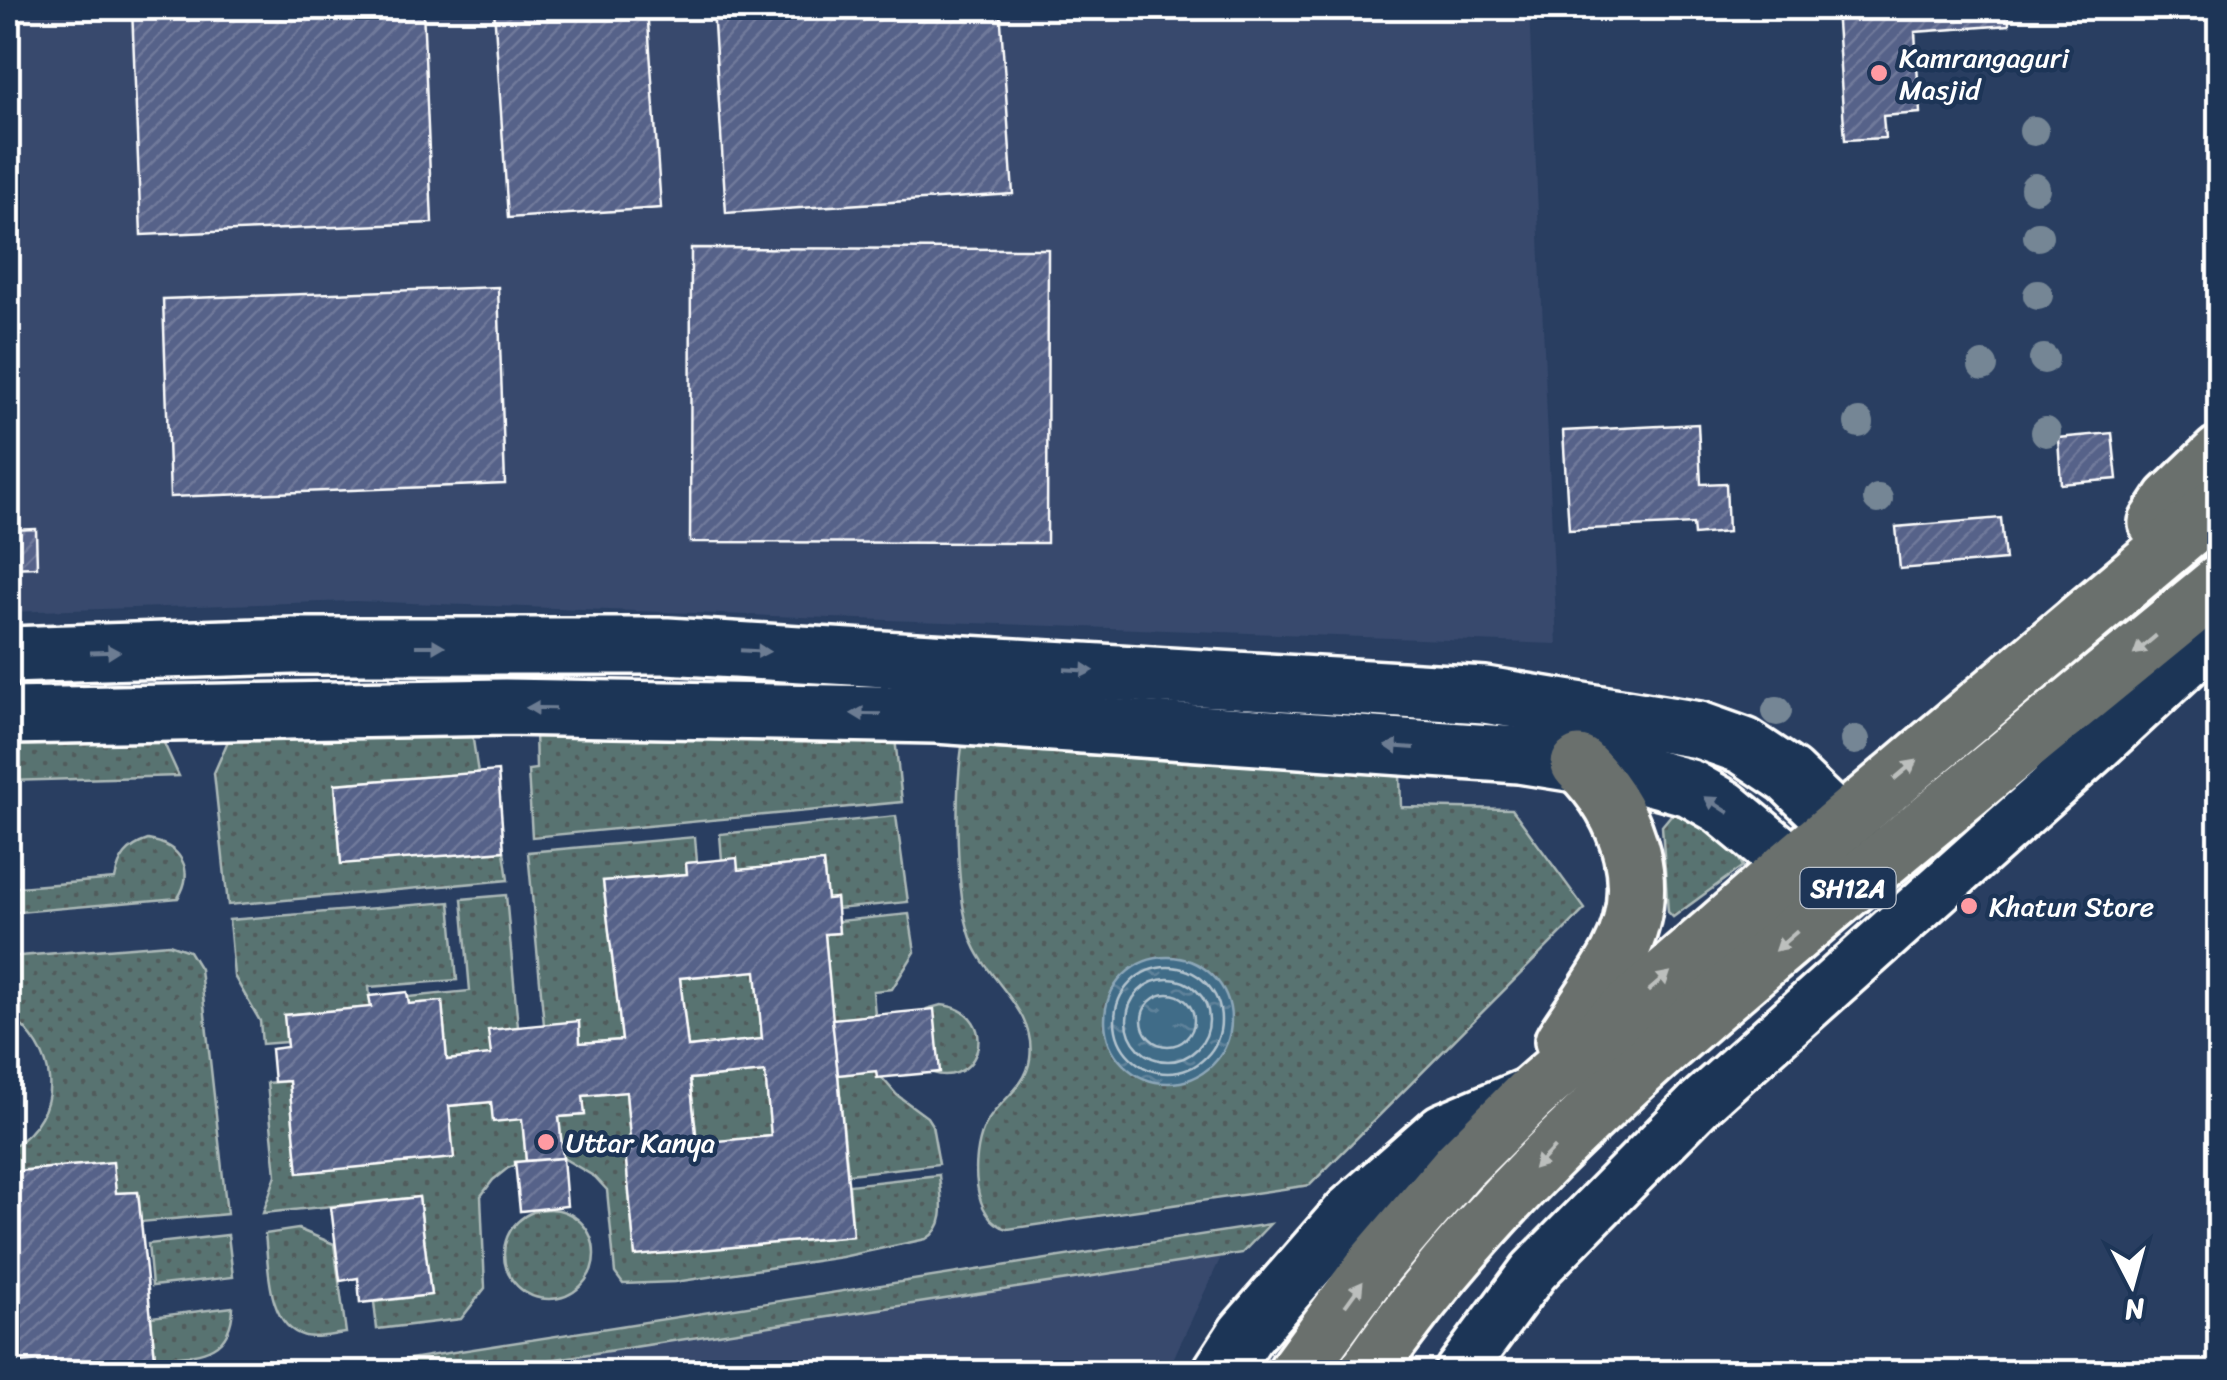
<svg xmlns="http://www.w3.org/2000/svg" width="2227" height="1380" font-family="Sriracha,sans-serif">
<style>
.built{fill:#37496d}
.grass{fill:url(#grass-dots);stroke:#acb9b8;stroke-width:2.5}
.water{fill:url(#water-ripples);stroke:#8da7b8;stroke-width:2.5}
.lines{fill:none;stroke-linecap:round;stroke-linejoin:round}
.shore{stroke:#b3c4cf;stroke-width:2.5}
.building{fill:url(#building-hatch);stroke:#fff;stroke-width:2.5;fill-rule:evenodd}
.minor-casing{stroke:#fff;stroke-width:55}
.tertiary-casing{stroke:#fff;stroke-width:62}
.primary-casing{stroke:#fff;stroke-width:62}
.minor{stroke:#1d3557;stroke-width:48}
.tertiary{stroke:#1d3557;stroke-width:55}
.primary{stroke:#6a706d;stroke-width:55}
.tree{fill:#758695}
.oneway{fill:#bcbfbd}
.oneway2{fill:#6c7c92}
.poi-dot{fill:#ff9aa2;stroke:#1d3557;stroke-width:4}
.labels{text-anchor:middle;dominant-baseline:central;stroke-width:9;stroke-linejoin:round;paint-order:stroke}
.shield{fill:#1d3557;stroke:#bbc2cd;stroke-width:2.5}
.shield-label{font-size:25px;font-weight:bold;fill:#fff}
.poi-label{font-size:28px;fill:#fff;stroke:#1d3557;text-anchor:start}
</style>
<defs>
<pattern id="grass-dots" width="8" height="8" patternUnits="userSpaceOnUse" patternTransform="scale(2.5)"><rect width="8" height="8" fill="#587371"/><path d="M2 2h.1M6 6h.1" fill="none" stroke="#515c5b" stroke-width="1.8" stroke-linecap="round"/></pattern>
<pattern id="water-ripples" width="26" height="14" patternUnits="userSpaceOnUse" patternTransform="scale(2.5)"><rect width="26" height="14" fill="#416c88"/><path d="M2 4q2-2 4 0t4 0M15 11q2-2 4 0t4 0" fill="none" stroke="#5e829a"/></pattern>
<pattern id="building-hatch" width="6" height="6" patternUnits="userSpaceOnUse" patternTransform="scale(2.5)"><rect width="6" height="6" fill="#576289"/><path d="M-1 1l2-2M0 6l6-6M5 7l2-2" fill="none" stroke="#707a9b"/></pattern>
</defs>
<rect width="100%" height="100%" fill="#293e61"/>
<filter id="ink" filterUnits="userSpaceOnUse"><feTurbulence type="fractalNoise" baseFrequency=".01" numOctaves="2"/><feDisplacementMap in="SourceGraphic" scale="20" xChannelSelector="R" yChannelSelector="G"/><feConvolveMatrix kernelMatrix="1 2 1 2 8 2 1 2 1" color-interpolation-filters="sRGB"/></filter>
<g filter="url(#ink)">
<g class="built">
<polygon points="8,8 1529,8 1557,644 355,601 8,612"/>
<polygon points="1222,1255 1167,1372 472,1372"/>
</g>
<g class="grass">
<polygon points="535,730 895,738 902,802 532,837 528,770 536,769"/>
<polygon points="472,733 478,773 335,784 341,863 504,851 508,880 228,905 214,773 228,741"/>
<polygon points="163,741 179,776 8,781 8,746"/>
<path d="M 962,747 L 1400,775 L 1401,807 L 1512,809 L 1585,909 L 1310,1185 L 1008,1229 C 971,1219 971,1158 984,1128 C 995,1102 1026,1090 1030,1059 C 1037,1009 986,981 971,938 C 955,894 955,794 962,747 Z"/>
<polygon points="1678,813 1727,839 1743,866 1673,917 1668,912 1662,826 1671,815"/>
<polygon points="896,816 908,902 837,909 836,898 827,899 823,862 738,870 722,860 720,834"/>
<polygon points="695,837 697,862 686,863 687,874 603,881 622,1040 580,1043 578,1022 544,1025 528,852"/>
<path d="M 148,840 C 180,845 196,869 178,898 L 8,913 L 8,888 L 115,879 C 119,858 127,847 148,840 Z"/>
<polygon points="506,895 518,1027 491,1055 447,1060 442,1001 409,1004 408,997 470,991 462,899"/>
<polygon points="450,902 457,980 369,987 371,1007 285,1015 286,1042 262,1044 260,1021 234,976 229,920"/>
<polygon points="909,914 915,952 892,989 873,991 875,1015 832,1019 825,934 839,933 838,921"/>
<path d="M 169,944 L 189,951 L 200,969 L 227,1214 L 141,1222 L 138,1192 L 116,1193 L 112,1162 L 14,1171 L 11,1148 C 67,1111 58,1051 8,1014 L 8,957 Z"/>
<polygon points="756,971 762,1039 688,1047 680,978"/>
<path d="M 941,1005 C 1006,1011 978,1102 920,1067 L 916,1017 L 927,1009 Z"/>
<polygon points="876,1071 897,1095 927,1117 932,1125 939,1164 848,1174 838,1075"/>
<polygon points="765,1072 771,1136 697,1143 690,1079"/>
<polygon points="289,1081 298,1173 453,1158 449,1106 491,1102 522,1119 526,1161 508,1168 493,1180 481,1196 485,1288 461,1319 377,1329 374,1302 431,1295 419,1197 263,1213 276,1175 267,1083"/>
<path d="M 626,1092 L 631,1150 L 625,1151 L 635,1256 L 853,1236 L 849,1185 L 939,1175 C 941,1198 949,1226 926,1239 L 842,1257 L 675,1282 L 623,1284 L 615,1273 L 607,1190 L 595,1177 L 563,1158 L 559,1117 L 584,1115 L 583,1096 Z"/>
<circle cx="549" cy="1254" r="45"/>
<polygon points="1270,1224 1242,1253 472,1372 327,1372"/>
<path d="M 298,1229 L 334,1244 L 346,1333 C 334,1334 317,1339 305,1336 C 266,1326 269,1265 265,1234 Z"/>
<polygon points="228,1235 233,1277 152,1286 148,1244"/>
<path d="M 233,1307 C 231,1358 194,1354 155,1358 L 151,1317 Z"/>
</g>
<circle class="water" cx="1168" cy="1020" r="63"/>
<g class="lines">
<g class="shore">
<circle cx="1168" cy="1020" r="53"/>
<circle cx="1168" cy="1020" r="41"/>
<circle cx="1168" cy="1020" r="26"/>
</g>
</g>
<g class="building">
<polygon points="132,8 423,8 432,223 141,235"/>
<polygon points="494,8 647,8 661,208 508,218"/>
<polygon points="713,8 1000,8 1013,194 726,213"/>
<polygon points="1836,8 2008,8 2009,25 1915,32 1920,113 1883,116 1885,138 1845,140"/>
<polygon points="691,248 1048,249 1047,543 690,542"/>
<polygon points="498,287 505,484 170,497 163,299"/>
<polygon points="1698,424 1701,484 1726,483 1728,532 1694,535 1693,524 1569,530 1563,431"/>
<polygon points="2112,433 2117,479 2061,484 2058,438"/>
<polygon points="2001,518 2005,560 1900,569 1896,527"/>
<polygon points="36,529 37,567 8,568 8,530"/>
<polygon points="498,771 504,851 341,864 335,784"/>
<path d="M 737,858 L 738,870 L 823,862 L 827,899 L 836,898 L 839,933 L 825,934 L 853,1236 L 635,1256 L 625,1150 L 631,1150 L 626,1092 L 583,1096 L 585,1115 L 559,1117 L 563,1158 L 526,1161 L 522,1119 L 493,1122 L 491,1102 L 449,1106 L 454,1158 L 298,1173 L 289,1081 L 274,1082 L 271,1049 L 287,1047 L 284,1015 L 371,1007 L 369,996 L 407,992 L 409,1004 L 442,1001 L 447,1060 L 491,1055 L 488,1030 L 579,1021 L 580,1043 L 622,1040 L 603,881 L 687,874 L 686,863 ZM 756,971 L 762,1039 L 688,1047 L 680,978 ZM 765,1072 L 771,1136 L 697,1143 L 690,1079 Z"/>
<polygon points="934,1009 940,1072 877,1078 876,1071 838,1075 832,1019"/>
<polygon points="563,1158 567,1206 520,1211 515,1162"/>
<polygon points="113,1162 116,1193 138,1192 155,1358 56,1368 55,1360 8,1364 8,1172"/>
<polygon points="419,1197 431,1295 360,1303 358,1278 340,1281 331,1207"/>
</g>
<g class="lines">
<g class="minor-casing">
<polyline id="minor" points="1459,1372 1534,1271 1700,1103 2097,747 2220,633"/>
</g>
<g class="tertiary-casing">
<g id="tertiary">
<polyline points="8,655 293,646 667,646 1485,695 1699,730 1744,746 1789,776 1840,825 1872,862"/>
<polyline points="8,716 505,707 936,715 1519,755 1639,774 1690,788 1723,807 1793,865 1823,900"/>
<polyline points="1221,1372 1245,1335 1351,1213 1444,1131 1530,1095"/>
</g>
</g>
<g class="primary-casing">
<g id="primary">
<polyline points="2157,523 2172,500 2220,454"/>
<path d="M 1563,1041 C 1581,1013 1602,985 1618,956 C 1654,888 1631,815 1579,764"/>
<polyline points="1296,1372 1376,1263 1458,1167 1530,1095 1793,865 2220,503"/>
<path d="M 1367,1372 C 1473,1216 1610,1092 1753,970 C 1906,838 2064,712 2220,583"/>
</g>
</g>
<use href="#minor" class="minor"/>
<use href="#tertiary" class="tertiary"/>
<use href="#primary" class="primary"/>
</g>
<g class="tree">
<circle cx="2034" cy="131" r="15"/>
<circle cx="2035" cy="188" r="15"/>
<circle cx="2038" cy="236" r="15"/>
<circle cx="2038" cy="295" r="15"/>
<circle cx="2044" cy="359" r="15"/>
<circle cx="1983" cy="366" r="15"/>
<circle cx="1859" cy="423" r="15"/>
<circle cx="2046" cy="432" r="15"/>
<circle cx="1878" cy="499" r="15"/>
<circle cx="1777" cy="711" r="15"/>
<circle cx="1855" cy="740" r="15"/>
</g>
<defs><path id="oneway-solid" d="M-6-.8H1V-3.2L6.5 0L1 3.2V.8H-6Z" transform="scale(2.5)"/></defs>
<g class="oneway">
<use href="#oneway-solid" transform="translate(2145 645) rotate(140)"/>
<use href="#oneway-solid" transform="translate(1905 770) rotate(-40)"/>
<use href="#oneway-solid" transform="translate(1786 941) rotate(139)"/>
<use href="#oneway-solid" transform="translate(1659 982) rotate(-41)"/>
<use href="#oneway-solid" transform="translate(1544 1158) rotate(134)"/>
<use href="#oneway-solid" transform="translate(1354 1294) rotate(-54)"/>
</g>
<g class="oneway2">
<use href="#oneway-solid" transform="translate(430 646)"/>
<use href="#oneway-solid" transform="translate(755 651) rotate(3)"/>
<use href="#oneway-solid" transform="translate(105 652) rotate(-2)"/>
<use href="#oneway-solid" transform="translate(1079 670) rotate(3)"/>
<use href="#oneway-solid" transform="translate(541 708) rotate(-179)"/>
<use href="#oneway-solid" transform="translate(866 714) rotate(-179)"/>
<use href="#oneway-solid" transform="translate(1400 747) rotate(-176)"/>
<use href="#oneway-solid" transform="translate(1717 805) rotate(-147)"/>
</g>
</g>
<g class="poi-dot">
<circle cx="1879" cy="73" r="10"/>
<circle cx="1969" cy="906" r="10"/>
<circle cx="546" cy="1142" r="10"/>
</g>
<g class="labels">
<rect class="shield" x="1800.5" y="868" width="95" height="40" rx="8"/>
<g class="shield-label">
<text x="1848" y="888">SH12A</text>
</g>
<g class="poi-label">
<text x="1899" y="57">Kamrangaguri<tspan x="1899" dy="32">Masjid</tspan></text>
<text x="1989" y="906">Khatun Store</text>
<text x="566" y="1142">Uttar Kanya</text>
</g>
</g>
<rect width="2227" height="1380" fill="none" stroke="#1d3557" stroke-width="40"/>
<rect x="20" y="20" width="2187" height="1340" fill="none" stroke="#fff" stroke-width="4" filter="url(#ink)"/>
<g transform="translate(2132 1285) rotate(174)" stroke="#1d3557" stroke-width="8" paint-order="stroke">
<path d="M0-8L18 38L0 25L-18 38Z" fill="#ffffff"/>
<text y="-15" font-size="28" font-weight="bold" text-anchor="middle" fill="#ffffff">N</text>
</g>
</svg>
